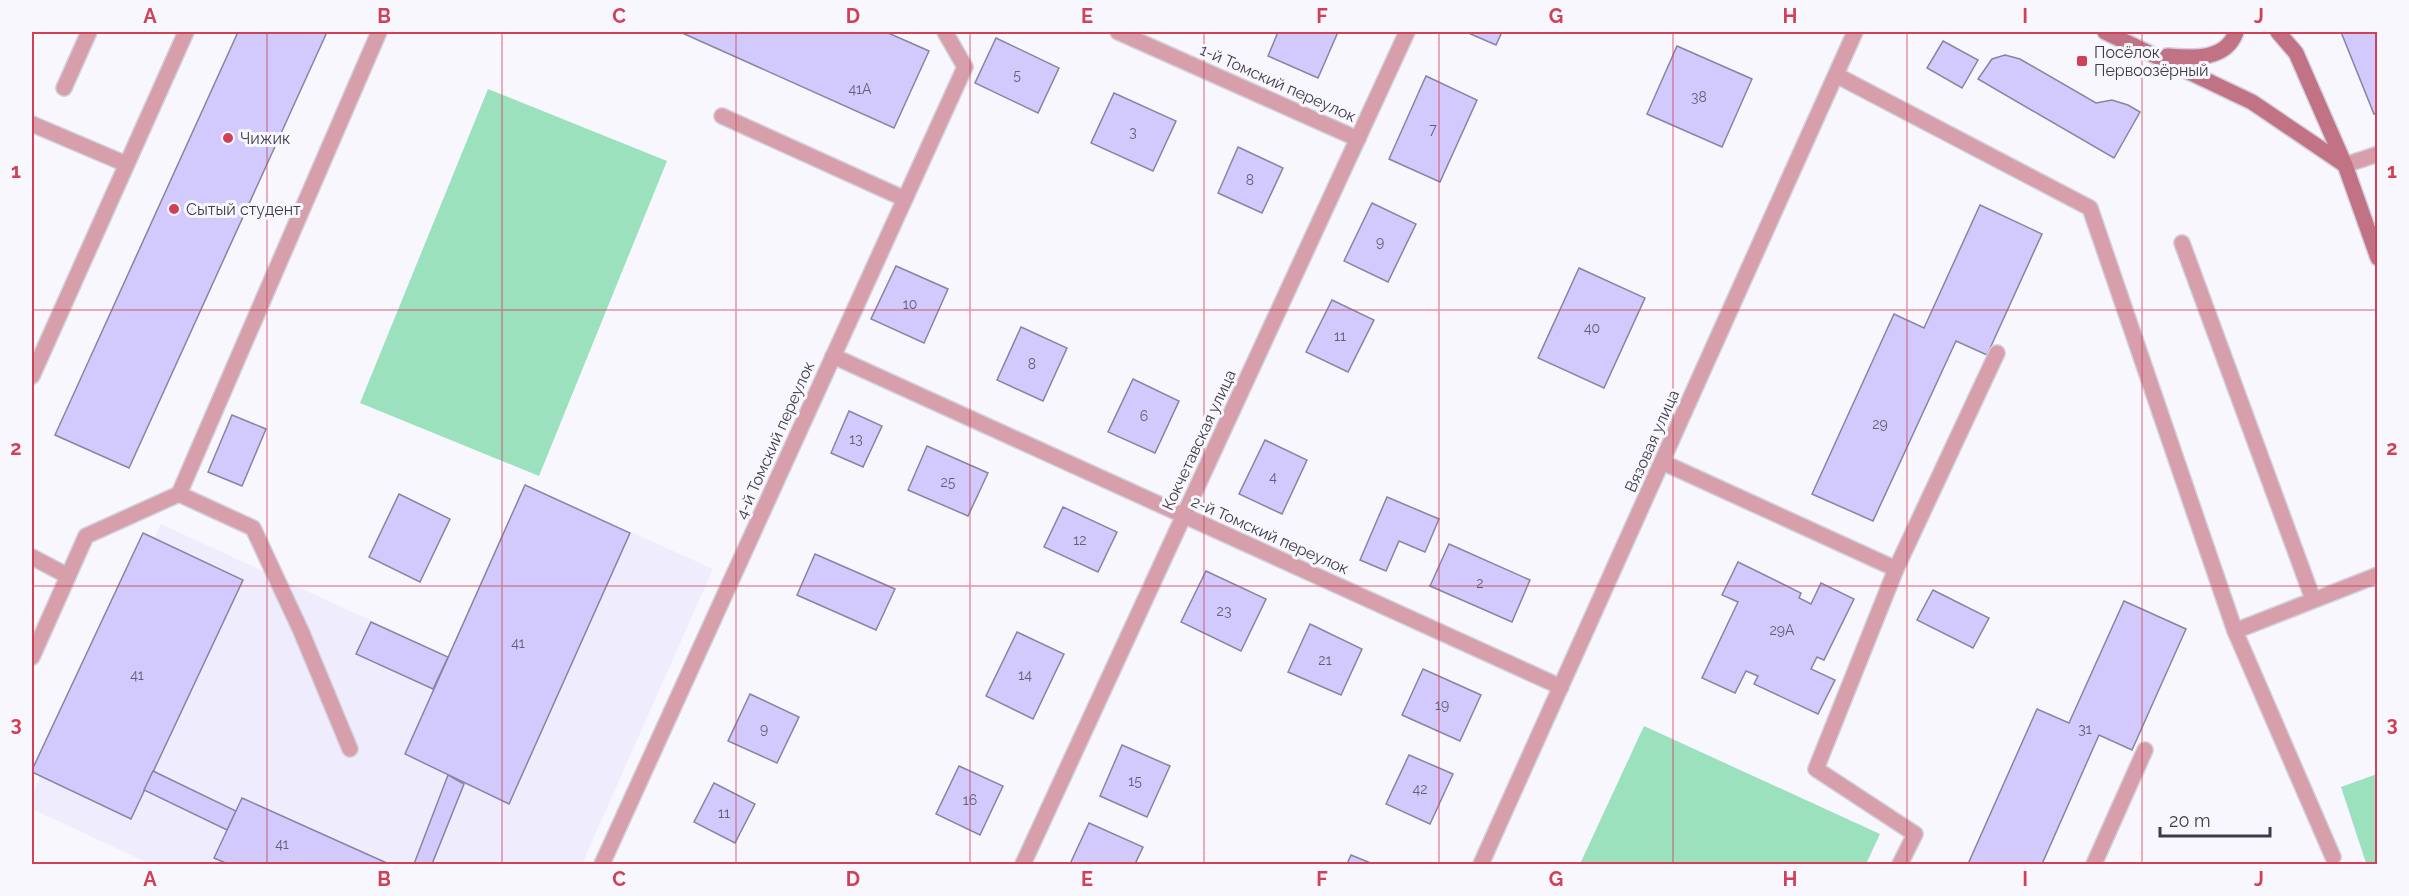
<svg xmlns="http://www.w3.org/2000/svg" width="2409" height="896" font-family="Raleway,sans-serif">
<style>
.built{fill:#efedfd}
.green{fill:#9be1bd}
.building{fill:#d2cafd;stroke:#8884a2;stroke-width:1.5}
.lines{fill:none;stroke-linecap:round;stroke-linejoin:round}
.lane-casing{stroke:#d3d1da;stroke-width:18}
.street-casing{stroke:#d3d1da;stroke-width:18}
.secondary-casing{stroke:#d3d1da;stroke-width:18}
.lane{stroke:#d69fab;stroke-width:15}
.street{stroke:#d69fab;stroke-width:15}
.secondary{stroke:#c17385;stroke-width:15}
.grid{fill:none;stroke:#d04057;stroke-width:1.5;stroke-opacity:0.55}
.poi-dot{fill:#d04057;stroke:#f8f7fe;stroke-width:2}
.labels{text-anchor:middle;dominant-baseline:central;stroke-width:6;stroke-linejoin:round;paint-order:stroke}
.number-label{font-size:14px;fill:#625f75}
.poi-label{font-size:16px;fill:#3d3b48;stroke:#f8f7fe;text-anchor:start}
.street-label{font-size:16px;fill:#3d3b48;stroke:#f8f7fe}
.neatline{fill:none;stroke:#d04057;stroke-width:2}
.grid-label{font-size:20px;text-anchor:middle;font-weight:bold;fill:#d04057}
</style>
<rect width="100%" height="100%" fill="#f8f7fe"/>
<polygon class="built" points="525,484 713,569 582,864 150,864 32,809 32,795 161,524 450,657"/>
<g class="green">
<polygon points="488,89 667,161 539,476 360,403"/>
<polygon points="1644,726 1880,834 1866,864 1580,864"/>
<polygon points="2377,774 2377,864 2366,863 2341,787"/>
</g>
<g class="building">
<polygon points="238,32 327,32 129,468 55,435"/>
<polygon points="680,32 886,32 929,51 894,128"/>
<polygon points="1278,32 1338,32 1318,78 1268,56"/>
<polygon points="1466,32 1502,32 1496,45"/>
<polygon points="2341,32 2378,32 2378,113 2374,114"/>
<polygon points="996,38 1059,68 1038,113 975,83"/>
<polygon points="1943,41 1978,60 1962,88 1927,68"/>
<polygon points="1677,46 1752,79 1722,147 1647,114"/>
<polygon points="2005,55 2020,59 2096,103 2112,100 2128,105 2140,112 2114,158 1978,79 1992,59"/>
<polygon points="1426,76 1477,100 1440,182 1389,159"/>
<polygon points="1114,93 1176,121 1153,171 1091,143"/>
<polygon points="1238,147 1283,168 1262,213 1218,193"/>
<polygon points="1372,203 1416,224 1388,282 1344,261"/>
<polygon points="1980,205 2042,234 1987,355 1956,341 1873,521 1812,494 1894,314 1924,328"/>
<polygon points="896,266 948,289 924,343 871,319"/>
<polygon points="1579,268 1645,298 1604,388 1538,358"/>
<polygon points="1332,300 1374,320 1348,372 1306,352"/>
<polygon points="1021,327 1067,348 1043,401 997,380"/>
<polygon points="1133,379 1179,401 1155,453 1108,432"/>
<polygon points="849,411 882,426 863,467 831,453"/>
<polygon points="232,415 266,429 242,486 208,472"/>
<polygon points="1265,440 1307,460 1282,514 1239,494"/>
<polygon points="927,446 988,473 968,516 908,490"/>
<polygon points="525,485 630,533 509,804 405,754"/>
<polygon points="399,494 450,519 420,582 369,557"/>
<polygon points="1387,497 1439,519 1425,552 1399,541 1386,571 1360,560"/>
<polygon points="1063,507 1117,532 1098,572 1044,547"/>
<polygon points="143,533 243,580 131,819 32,772 32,770"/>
<polygon points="1449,544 1530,580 1512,622 1430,586"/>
<polygon points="815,554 895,589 876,630 797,595"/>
<polygon points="1738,562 1801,593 1799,598 1811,604 1821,583 1854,599 1824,660 1817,657 1811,669 1835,680 1818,714 1754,684 1758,676 1746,671 1735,693 1702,678 1738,602 1722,595"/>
<polygon points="1206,571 1266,599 1241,651 1181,622"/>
<polygon points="1933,590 1989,618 1973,648 1917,620"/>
<polygon points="2124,601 2186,629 2132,750 2099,735 2042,864 1968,864 2037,709 2069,723"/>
<polygon points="371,622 448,657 433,689 356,654"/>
<polygon points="1310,624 1362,649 1341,695 1288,672"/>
<polygon points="1017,632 1064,654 1033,719 986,696"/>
<polygon points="1423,669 1481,695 1460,741 1402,715"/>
<polygon points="750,694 799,717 777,763 728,741"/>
<polygon points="1122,745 1170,766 1147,817 1100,796"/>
<polygon points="1409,755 1453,774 1430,824 1386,804"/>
<polygon points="959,766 1003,786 980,835 936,814"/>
<polygon points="153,771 236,811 227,830 144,790"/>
<polygon points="448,775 464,784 432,864 414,864"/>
<polygon points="714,783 755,804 735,843 694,822"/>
<polygon points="242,798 389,864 228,864 214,858"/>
<polygon points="1089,823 1143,847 1135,864 1070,864"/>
<polygon points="1351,855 1373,864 1347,864"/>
</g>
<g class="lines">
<g class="lane-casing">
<g id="lane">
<polyline points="1836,75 2090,208 2235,631 2333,857"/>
<polyline points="64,88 89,32"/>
<polyline points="722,116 905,199"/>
<polyline points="32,124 126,164"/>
<polyline points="2182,243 2313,599"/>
<polyline points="32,376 186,32"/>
<polyline points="1662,462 1896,569 1997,353"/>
<polyline points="32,557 68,576"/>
<polyline points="1896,569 1816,769 1915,834 1900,864"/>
<polyline points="2235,631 2378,575"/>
<polyline points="32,657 86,536 179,494"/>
<polyline points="350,749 301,631 253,528 179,494 379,32"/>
<polyline points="2094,864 2145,750"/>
</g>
</g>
<g class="street-casing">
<g id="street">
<polyline points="1118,32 1358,139"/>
<polyline points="2345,165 2378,154"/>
<polyline points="833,356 1561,687"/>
<polyline points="602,864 965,67 945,32"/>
<polyline points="1023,864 1407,32"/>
<polyline points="1481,864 1855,32"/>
</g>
</g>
<g class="secondary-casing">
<g id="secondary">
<polyline points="2105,32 2252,102 2345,165"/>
<polyline points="2278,32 2296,53 2345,165 2378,258"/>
<path d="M 2167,56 C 2192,58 2226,61 2236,32"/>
</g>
</g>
<use href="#lane" class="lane"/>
<use href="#street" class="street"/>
<use href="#secondary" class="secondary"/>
</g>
<path class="grid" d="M 267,32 L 267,864M 502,32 L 502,864M 736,32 L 736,864M 970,32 L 970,864M 1204,32 L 1204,864M 1439,32 L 1439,864M 1673,32 L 1673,864M 1907,32 L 1907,864M 2142,32 L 2142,864M 32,310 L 2378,310M 32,586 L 2378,586"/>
<g class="poi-dot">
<rect x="2076" y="55" width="12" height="12" rx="3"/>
<circle cx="228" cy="138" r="6"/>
<circle cx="174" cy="209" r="6"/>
</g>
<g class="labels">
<g class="number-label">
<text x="1017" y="75">5</text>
<text x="860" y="89">41А</text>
<text x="1699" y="97">38</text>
<text x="1433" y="129">7</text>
<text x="1133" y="132">3</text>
<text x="1250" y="180">8</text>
<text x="1380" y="242">9</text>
<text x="910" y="304">10</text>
<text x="1592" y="328">40</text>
<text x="1340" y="336">11</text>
<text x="1032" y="364">8</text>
<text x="1144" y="416">6</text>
<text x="1880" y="424">29</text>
<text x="856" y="439">13</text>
<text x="1273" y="477">4</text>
<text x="948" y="482">25</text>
<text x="1080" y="540">12</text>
<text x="1480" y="583">2</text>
<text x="1224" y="611">23</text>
<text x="1782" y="630">29А</text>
<text x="518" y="643">41</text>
<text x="1325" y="660">21</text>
<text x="137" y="675">41</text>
<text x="1025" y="675">14</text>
<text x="1442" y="705">19</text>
<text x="764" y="729">9</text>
<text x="2085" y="729">31</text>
<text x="1135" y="781">15</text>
<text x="1420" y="789">42</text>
<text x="970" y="800">16</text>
<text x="724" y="813">11</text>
<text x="282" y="844">41</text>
</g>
<g class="poi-label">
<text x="2094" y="52">Посёлок<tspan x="2094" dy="18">Первоозёрный</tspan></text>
<text x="240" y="138">Чижик</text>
<text x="186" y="209">Сытый студент</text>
</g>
<g class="street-label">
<text transform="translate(1278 83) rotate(24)">1-й Томский переулок</text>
<text transform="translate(775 440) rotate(-66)">4-й Томский переулок</text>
<text transform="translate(1199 440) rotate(-65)">Кокчетавская улица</text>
<text transform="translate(1652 441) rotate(-66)">Вязовая улица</text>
<text transform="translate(1270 535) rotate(24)">2-й Томский переулок</text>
</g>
</g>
<rect width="2409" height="896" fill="none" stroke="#f8f7fe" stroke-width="66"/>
<path d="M2160 827v9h110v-9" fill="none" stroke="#3d3b48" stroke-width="3"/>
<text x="2169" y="827" font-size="18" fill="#3d3b48" stroke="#f8f7fe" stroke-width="4.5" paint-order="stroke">20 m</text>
<rect x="33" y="33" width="2343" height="830" class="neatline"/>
<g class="grid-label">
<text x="150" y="23">A</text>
<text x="384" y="23">B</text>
<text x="619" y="23">C</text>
<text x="853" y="23">D</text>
<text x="1087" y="23">E</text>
<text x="1322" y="23">F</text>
<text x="1556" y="23">G</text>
<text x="1790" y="23">H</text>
<text x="2025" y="23">I</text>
<text x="2259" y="23">J</text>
<text x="16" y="178">1</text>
<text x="2392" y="178">1</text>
<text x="16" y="455">2</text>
<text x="2392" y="455">2</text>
<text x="16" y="731">3</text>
<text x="2392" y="731">3</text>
<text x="150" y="886">A</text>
<text x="384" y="886">B</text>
<text x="619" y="886">C</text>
<text x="853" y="886">D</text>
<text x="1087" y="886">E</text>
<text x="1322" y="886">F</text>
<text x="1556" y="886">G</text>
<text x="1790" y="886">H</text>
<text x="2025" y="886">I</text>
<text x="2259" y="886">J</text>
</g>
</svg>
